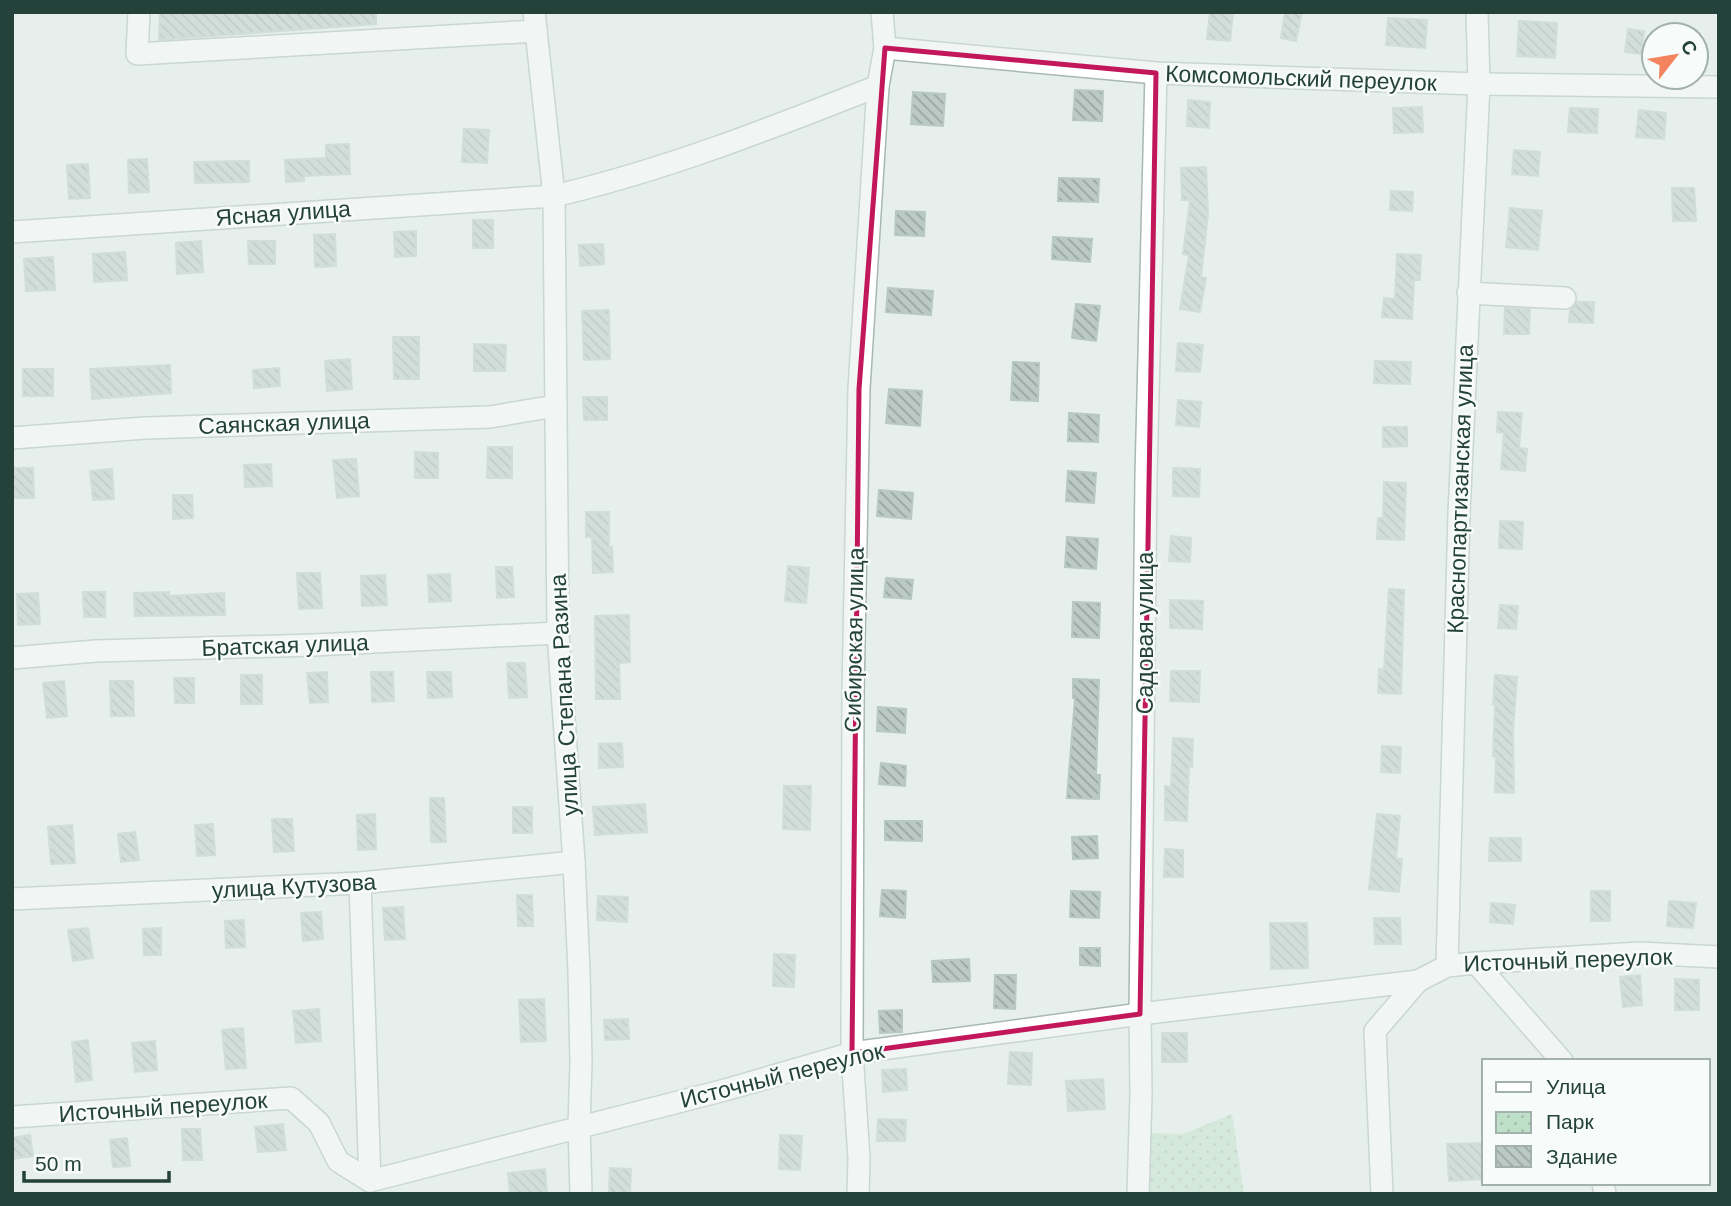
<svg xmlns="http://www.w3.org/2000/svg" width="1731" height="1206" font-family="Helvetica,sans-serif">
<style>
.park{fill:url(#park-dots)}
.building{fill:url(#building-back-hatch);stroke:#b8c9c2;stroke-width:2}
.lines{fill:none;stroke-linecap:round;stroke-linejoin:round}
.minor-casing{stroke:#a8b8b2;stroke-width:24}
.minor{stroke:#fff;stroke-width:21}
.marked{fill:none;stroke:#c2185b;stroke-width:5;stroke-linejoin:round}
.labels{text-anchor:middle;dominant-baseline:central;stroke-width:5;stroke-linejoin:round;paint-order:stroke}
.street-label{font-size:23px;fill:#24423a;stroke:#f7fbf9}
</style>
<defs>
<pattern id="park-dots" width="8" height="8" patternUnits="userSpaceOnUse" patternTransform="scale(1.75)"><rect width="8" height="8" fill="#bfe0c8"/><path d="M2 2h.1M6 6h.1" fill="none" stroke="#a4c1ad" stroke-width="1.8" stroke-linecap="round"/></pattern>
<pattern id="building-back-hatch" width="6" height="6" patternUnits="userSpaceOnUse" patternTransform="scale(1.75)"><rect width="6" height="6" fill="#bbcac4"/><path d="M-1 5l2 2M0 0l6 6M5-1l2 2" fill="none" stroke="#98a6a0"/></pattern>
</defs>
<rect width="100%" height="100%" fill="#e6efeb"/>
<polygon class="park" points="1232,1114 1244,1194 1145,1194 1146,1133 1183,1134"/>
<g class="building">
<polygon points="160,12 376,12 376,24 159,40"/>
<polygon points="1210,12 1233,12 1230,41 1207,39"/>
<polygon points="1285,12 1302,12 1296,41 1281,38"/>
<polygon points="1388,18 1427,20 1425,48 1386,45"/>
<polygon points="1519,21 1557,23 1555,58 1517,56"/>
<polygon points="1628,29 1644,31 1641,54 1625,52"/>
<polygon points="1075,90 1103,91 1102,121 1073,120"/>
<polygon points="913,92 945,94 943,126 911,124"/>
<polygon points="1188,100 1210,102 1209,128 1187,126"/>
<polygon points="1422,107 1423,132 1394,133 1393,108"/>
<polygon points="1570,108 1598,109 1597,133 1568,132"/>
<polygon points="1639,110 1666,113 1664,139 1636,137"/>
<polygon points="464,129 489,130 487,163 462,162"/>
<polygon points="349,144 350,174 304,176 304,181 286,182 285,160 326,158 326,145"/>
<polygon points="1514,150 1540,152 1538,176 1512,174"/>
<polygon points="147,159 149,192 129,193 128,160"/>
<polygon points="249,161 249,182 195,183 194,162"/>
<polygon points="88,164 90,198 69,199 67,165"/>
<polygon points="1206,167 1208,214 1201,277 1206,278 1200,312 1180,309 1189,255 1183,254 1190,200 1182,200 1181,168"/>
<polygon points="1059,178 1099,179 1098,202 1058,201"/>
<polygon points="1672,188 1694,188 1696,221 1673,221"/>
<polygon points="1391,191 1413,192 1412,211 1390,210"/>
<polygon points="1510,208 1542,211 1538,250 1506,247"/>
<polygon points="896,211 925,212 924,236 895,235"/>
<rect x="473" y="220" width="20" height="28"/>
<polygon points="416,231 416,256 395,257 394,232"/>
<polygon points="335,234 336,266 315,267 314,235"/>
<polygon points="1053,237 1092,239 1090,262 1052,259"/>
<polygon points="201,241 203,272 177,274 176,243"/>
<polygon points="248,241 275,241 275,264 249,264"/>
<polygon points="603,244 604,264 580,266 579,245"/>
<polygon points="125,252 127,280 94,282 93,254"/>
<polygon points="1397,254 1421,255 1420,280 1414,280 1412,319 1382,317 1384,298 1395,299"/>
<polygon points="53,257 55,290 26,291 24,259"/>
<polygon points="888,288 933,291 931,315 886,312"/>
<polygon points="1577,302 1594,302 1593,323 1569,322 1570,310"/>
<polygon points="1076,304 1100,306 1096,341 1072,338"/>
<polygon points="1505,308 1530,309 1529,334 1504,334"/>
<polygon points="609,310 610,359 584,360 582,311"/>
<polygon points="393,337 419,337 419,379 394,379"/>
<polygon points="1178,343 1203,345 1200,372 1176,371"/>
<polygon points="474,344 506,345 505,371 474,371"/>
<polygon points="350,359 352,389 327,391 325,361"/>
<polygon points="1375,361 1411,362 1410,384 1374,383"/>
<polygon points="1013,362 1039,363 1038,401 1011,400"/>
<polygon points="170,365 171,393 92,399 90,369"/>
<polygon points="279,368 280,386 254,388 253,370"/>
<rect x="23" y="369" width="30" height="27"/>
<polygon points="889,389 922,391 920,426 886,423"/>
<polygon points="583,397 607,397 607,420 584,420"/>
<polygon points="1178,400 1201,402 1199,427 1176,425"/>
<polygon points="1498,412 1522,413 1519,448 1527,449 1525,471 1501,469 1504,433 1497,432"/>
<polygon points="1069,413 1099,415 1098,442 1068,441"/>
<polygon points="1383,427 1407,427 1407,446 1383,447"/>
<polygon points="488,447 512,447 512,478 487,478"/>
<polygon points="415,452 438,453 438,478 415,478"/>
<polygon points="356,459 359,496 337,498 333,460"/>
<polygon points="271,464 272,486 245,487 244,465"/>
<polygon points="12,468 33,468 34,498 12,498"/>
<polygon points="1173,468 1200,469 1199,497 1173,496"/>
<polygon points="112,469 114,499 93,500 90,471"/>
<polygon points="1068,471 1096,473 1094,503 1066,501"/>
<polygon points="1384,482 1406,483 1404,540 1377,539 1378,518 1383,518"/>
<polygon points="879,490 913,493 911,519 877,516"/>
<polygon points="173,495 192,495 193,518 173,519"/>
<polygon points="586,512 609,512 609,547 612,547 613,572 593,573 592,537 586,537"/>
<polygon points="1500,521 1523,522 1522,549 1499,548"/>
<polygon points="1171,536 1191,538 1190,562 1169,561"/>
<polygon points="1067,537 1098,539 1096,569 1065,567"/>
<polygon points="788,566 809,568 806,603 785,601"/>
<polygon points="496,567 512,567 514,597 497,598"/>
<polygon points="297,573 320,573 322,608 299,609"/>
<polygon points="450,574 451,601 429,602 428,575"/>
<polygon points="385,575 387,605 362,606 361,576"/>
<polygon points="886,578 913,580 911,599 884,597"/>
<polygon points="1389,589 1404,590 1401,694 1378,693 1379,669 1384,670"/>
<polygon points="83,592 105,592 105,617 84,617"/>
<polygon points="169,592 169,596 224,593 225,615 135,616 134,593"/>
<polygon points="38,593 40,624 18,625 17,594"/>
<polygon points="1170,600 1203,601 1202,629 1170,628"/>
<polygon points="1073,602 1100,603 1099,638 1072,637"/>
<polygon points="1500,605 1518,606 1516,629 1498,628"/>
<polygon points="629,615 630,662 619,663 620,699 596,699 595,616"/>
<polygon points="507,663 525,663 527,697 509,698"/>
<polygon points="1171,671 1200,671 1199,702 1170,701"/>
<polygon points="327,672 328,702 310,703 307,673"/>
<polygon points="371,672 393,672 394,701 372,702"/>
<polygon points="427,672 451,672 452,697 428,698"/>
<rect x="241" y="675" width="21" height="29"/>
<polygon points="1495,675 1517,677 1513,731 1514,793 1495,792 1496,756 1493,756 1495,704 1493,704"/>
<polygon points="174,678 194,678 194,703 175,703"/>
<polygon points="1073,679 1099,680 1096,775 1100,775 1099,799 1067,798 1075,698 1073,698"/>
<polygon points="64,681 67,716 47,718 43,683"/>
<polygon points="110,681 133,681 134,716 111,716"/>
<polygon points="878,707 906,709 905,733 877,731"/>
<polygon points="1173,738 1193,739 1192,767 1189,766 1187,821 1165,820 1165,786 1171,787"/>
<polygon points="622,743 623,767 599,768 599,744"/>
<polygon points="1382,746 1401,747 1400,773 1381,772"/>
<polygon points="881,763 906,766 905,786 879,784"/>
<polygon points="784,786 811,786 810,830 783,829"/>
<polygon points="430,798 444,798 446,842 431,842"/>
<polygon points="645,804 647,832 595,835 593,807"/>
<rect x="513" y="807" width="19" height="26"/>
<polygon points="375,814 376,849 358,850 357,815"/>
<polygon points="1377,814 1400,816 1396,859 1402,859 1399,892 1369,889"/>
<polygon points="272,819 292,819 294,851 274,852"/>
<polygon points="885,821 922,821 922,841 885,840"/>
<polygon points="213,824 215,855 197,856 195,825"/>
<polygon points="72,825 75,863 51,864 48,827"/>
<polygon points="135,832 139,860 121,862 118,834"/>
<polygon points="1097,836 1098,858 1073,859 1072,837"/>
<polygon points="1490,838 1521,838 1521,861 1489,861"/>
<polygon points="1165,849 1183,850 1183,877 1164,877"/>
<polygon points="882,890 906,891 905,918 880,916"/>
<polygon points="1071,891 1100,892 1099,918 1070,917"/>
<rect x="1591" y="891" width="19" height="30"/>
<polygon points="517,895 532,895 533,926 518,926"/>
<polygon points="598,896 628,897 627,922 597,920"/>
<polygon points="1669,901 1696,903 1693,928 1667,926"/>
<polygon points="1491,903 1515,905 1513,924 1490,922"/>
<polygon points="403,907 405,939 385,940 383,908"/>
<polygon points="321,912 323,939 303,941 301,913"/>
<polygon points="1374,918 1400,918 1401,944 1375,944"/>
<polygon points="244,920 245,947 226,948 225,921"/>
<polygon points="1270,923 1307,923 1308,968 1271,969"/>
<polygon points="88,928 93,958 73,961 68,930"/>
<polygon points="161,928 161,955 144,955 143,929"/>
<polygon points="1080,948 1100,948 1100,966 1080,965"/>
<polygon points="774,954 795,955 794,987 773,986"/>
<polygon points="969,959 970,981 933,982 932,961"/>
<polygon points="995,975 1016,975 1015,1009 994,1008"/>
<polygon points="1640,975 1642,1005 1623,1007 1620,977"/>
<polygon points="1675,979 1699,980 1699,1010 1675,1010"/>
<polygon points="544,999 546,1041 521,1042 519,1000"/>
<polygon points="319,1009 321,1041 296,1043 293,1011"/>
<polygon points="902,1010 902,1032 880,1033 879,1011"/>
<polygon points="628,1019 629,1039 605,1040 604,1020"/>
<polygon points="243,1028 246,1068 226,1069 222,1030"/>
<rect x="1162" y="1033" width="25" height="29"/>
<polygon points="88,1040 92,1080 76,1082 72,1042"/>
<polygon points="155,1041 157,1070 135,1072 132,1043"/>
<polygon points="1010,1052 1032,1053 1031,1085 1008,1084"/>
<polygon points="906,1069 907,1090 883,1092 882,1070"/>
<polygon points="1103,1079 1105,1109 1068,1111 1066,1081"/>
<polygon points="878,1119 906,1120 905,1141 877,1141"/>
<polygon points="283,1124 286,1150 258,1152 255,1127"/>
<polygon points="182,1129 200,1129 202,1160 183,1160"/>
<polygon points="30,1135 33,1156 12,1159 12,1138"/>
<polygon points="780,1135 802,1136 800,1170 779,1169"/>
<polygon points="127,1138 130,1166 113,1167 110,1140"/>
<polygon points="1484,1143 1484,1179 1449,1181 1447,1144"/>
<polygon points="610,1168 631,1169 630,1194 609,1194"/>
<polygon points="545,1169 547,1194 510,1194 508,1173"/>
</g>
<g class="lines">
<g class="minor-casing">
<g id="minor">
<polyline points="139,12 137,54 536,31"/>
<polyline points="534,12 554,196 558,633 574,862 579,971 581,1062 579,1126 581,1194"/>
<polyline points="885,48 1156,73 1479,84 1719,87"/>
<path d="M 12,232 L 554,196 C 665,170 772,128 878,86 L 885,48 L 882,12"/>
<polyline points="1468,293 1565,298"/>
<polyline points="12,438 145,428 490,417 555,406"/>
<polyline points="12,658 96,651 314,645 558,633"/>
<polyline points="360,883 370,1181"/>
<polyline points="12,899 360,883 574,862"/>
<polyline points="1476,963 1562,1061"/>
<polyline points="1447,966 1459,513 1479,84 1477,12"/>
<polyline points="12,1117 291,1098 319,1123 338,1161 370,1181 725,1090 852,1053 1140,1014 1418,981 1447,966 1476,963 1640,953 1719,957"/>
<polyline points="1603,1183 1605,1194"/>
<polyline points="858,1194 859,1158 852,1053 853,692 859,389 878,86"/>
<polyline points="1138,1194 1141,1094 1140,1014 1146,476 1156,73"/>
<polyline points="1382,1194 1375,1031 1418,981"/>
</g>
</g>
<use href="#minor" class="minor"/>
</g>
<path d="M0 0H1731V1206H0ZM 885,48 L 1156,73 L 1140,1014 L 852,1053 L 859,389 Z" fill="#e6efeb" fill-opacity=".55" fill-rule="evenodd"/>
<path class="marked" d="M 885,48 L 1156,73 L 1140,1014 L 852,1053 L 859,389 Z"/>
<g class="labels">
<g class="street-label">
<text transform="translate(1301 78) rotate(2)">Комсомольский переулок</text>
<text transform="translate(283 213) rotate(-4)">Ясная улица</text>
<text transform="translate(284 423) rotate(-2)">Саянская улица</text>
<text transform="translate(1460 489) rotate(-88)">Краснопартизанская улица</text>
<text transform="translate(1145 633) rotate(-90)">Садовая улица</text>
<text transform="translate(854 640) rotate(-89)">Сибирская улица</text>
<text transform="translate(285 645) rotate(-2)">Братская улица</text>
<text transform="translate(564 695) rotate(-93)">улица Степана Разина</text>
<text transform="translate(294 886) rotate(-3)">улица Кутузова</text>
<text transform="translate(1568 960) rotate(-2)">Источный переулок</text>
<text transform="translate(782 1075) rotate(-14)">Источный переулок</text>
<text transform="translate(163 1107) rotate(-4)">Источный переулок</text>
</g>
</g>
<rect width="1731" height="1206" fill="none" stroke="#24423a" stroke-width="28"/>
<rect x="1482" y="1059" width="228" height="126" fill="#f7fbf9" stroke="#a3b1ad" stroke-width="2"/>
<rect x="1496" y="1082" width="35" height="10" fill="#ffffff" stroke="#a3b1ad" stroke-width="2"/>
<text x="1546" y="1094" font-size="21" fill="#24423a">Улица</text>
<rect x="1496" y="1112" width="35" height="21" fill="url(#park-dots)" stroke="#a3b1ad" stroke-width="2"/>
<text x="1546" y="1129" font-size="21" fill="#24423a">Парк</text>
<rect x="1496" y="1146" width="35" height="21" fill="url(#building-back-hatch)" stroke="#a3b1ad" stroke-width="2"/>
<text x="1546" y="1164" font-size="21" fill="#24423a">Здание</text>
<g transform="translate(1675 56) rotate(59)"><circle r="33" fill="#f7fbf9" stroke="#a3b1ad" stroke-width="2"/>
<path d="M0-5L12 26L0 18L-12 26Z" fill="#f4845f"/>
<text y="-10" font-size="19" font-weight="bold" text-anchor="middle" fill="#24423a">С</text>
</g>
<path d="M24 1171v10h145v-10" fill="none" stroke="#24423a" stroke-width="3.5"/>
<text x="35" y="1171" font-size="21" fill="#24423a" stroke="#f7fbf9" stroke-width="5" paint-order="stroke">50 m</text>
</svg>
